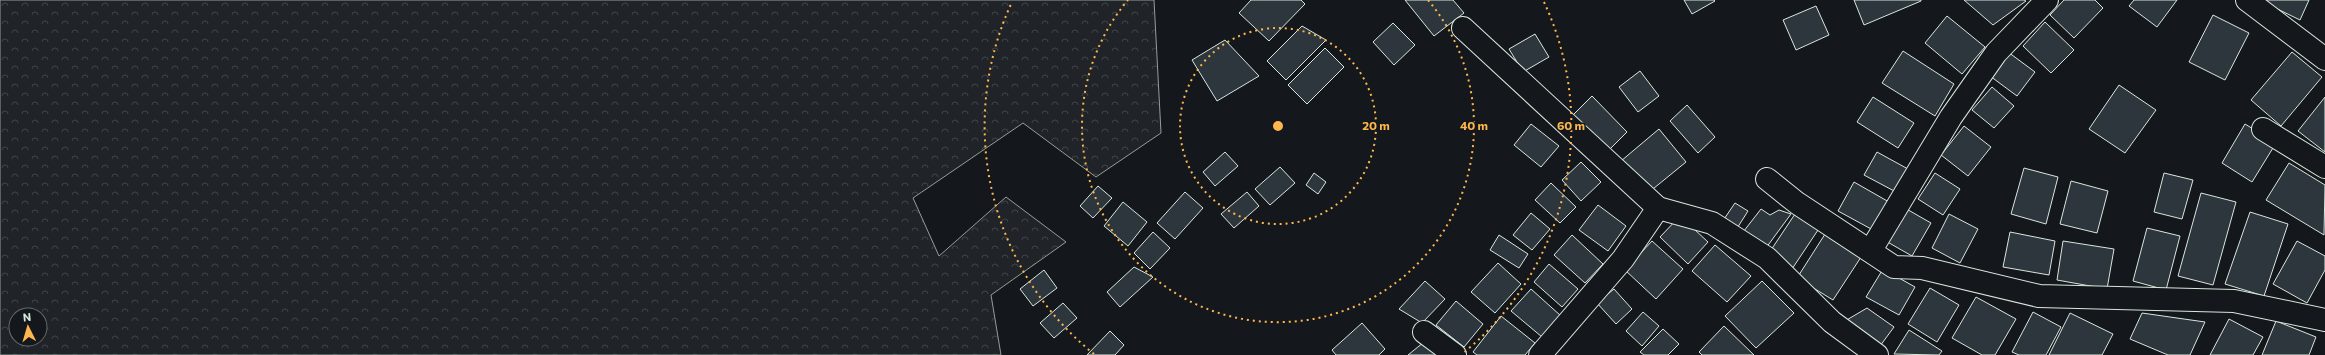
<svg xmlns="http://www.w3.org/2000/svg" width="2325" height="355" font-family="Commissioner,sans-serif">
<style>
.forest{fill:url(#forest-crowns);stroke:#939e99;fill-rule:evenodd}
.building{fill:#2c363c;stroke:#d8e6dc}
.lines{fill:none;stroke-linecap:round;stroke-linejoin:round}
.minor-casing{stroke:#d8e6dc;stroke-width:24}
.minor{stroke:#14181c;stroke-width:22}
.ring{fill:none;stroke:#ffb74d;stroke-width:2;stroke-dasharray:2 4}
.centre{fill:#ffb74d;stroke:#14181c;stroke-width:2}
.ring-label{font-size:12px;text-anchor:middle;font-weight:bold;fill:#ffb74d;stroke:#14181c;stroke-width:3;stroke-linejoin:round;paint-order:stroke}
</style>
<defs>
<pattern id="forest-crowns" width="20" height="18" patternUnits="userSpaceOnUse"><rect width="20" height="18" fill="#202428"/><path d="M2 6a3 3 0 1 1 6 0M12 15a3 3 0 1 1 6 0" fill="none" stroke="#404447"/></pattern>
</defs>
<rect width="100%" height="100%" fill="#14181c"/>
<path class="forest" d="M 0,0 L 1154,0 L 1161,133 L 1096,177 L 1023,123 L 913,198 L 939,256 L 1006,197 L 1066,242 L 991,295 L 1001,355 L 0,355 ZM 16,315 L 40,315 L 40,339 L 16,339 Z"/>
<g class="building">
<polygon points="1251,0 1301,0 1305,4 1269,41 1239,13"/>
<polygon points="1405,0 1453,0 1464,13 1434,36"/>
<polygon points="1684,0 1714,0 1715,1 1692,14"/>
<polygon points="1854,0 1921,0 1921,1 1864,25"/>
<polygon points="1964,0 2024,0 2026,1 1993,25"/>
<polygon points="2064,0 2095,0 2103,8 2074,38 2050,15"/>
<polygon points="2134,0 2177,0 2157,27 2129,6"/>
<polygon points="2259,0 2309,0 2300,20"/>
<polygon points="1816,6 1829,35 1796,50 1783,20"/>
<polygon points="2213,15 2249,33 2225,80 2189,62"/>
<polygon points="1947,16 1985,47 1962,74 1925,43"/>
<polygon points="2045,22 2074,50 2051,73 2023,46"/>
<polygon points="1393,23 1415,45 1394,65 1373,42"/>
<polygon points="1302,26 1326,40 1286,80 1267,61"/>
<polygon points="1535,34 1549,57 1523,72 1509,49"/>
<polygon points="1225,40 1259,76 1217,101 1192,60"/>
<polygon points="1325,48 1344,67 1307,104 1288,85"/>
<polygon points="1903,51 1954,84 1935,116 1882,83"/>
<polygon points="2008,52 2035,72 2017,96 1990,76"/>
<polygon points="2292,52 2322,77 2281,126 2251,100"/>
<polygon points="1640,71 1659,96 1638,112 1619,87"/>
<polygon points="2119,85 2156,110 2125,153 2089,129"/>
<polygon points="1992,87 2014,106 1994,128 1972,110"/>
<polygon points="1592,96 1627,132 1605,154 1570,118"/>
<polygon points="1873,97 1914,123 1898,148 1857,122"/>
<polygon points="2325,97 2325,152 2298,131"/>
<polygon points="1687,105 1715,137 1698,153 1670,121"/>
<polygon points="1531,124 1559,146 1541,167 1514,145"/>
<polygon points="2245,124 2276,143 2252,182 2222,163"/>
<polygon points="1964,126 1991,147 1968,176 1941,155"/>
<polygon points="1659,129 1686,162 1648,193 1621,161"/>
<polygon points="1225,152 1238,166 1215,186 1203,172"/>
<polygon points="1877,152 1908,169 1896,192 1864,175"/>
<polygon points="1581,162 1601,182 1581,201 1562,180"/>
<polygon points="2289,163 2325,185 2324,235 2266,200"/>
<polygon points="1280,167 1295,183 1270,205 1255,189"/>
<polygon points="2024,168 2058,177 2046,224 2011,214"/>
<polygon points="1314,173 1326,182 1318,194 1306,185"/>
<polygon points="1935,173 1960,189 1943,215 1918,199"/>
<polygon points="2164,173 2193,180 2182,219 2154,212"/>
<polygon points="2071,181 2108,191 2097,233 2060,224"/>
<polygon points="1854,182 1889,202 1873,230 1838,211"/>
<polygon points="1551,183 1576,207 1560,223 1535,200"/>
<polygon points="1098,186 1112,198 1093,218 1080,206"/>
<polygon points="1185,192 1203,208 1175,239 1157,223"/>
<polygon points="1247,192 1259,206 1234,228 1221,214"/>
<polygon points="2201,193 2236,202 2213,285 2178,276"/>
<polygon points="1123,202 1147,222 1128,246 1104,226"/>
<polygon points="1735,203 1748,211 1734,233 1720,225"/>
<polygon points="1598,205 1626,226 1608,251 1579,230"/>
<polygon points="1903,207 1931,223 1912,256 1884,240"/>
<polygon points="1761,209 1770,215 1779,210 1791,214 1763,252 1740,236"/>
<polygon points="1797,211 1820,227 1790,272 1767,256"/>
<polygon points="2250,212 2288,224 2264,296 2225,284"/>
<polygon points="1531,213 1550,229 1532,250 1513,235"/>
<polygon points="1949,214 1978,229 1960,263 1932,248"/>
<polygon points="1680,216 1708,242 1688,264 1660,237"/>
<polygon points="2147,228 2180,236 2166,290 2133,281"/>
<polygon points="1827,231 1863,254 1833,300 1797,278"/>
<polygon points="1153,232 1170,248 1150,269 1134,253"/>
<polygon points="2010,232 2055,241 2049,275 2003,267"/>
<polygon points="1499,235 1528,254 1519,268 1490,250"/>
<polygon points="1572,235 1603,264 1585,283 1554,255"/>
<polygon points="1652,241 1683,269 1656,299 1625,270"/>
<polygon points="2063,241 2114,249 2107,289 2057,280"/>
<polygon points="2297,241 2325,256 2325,270 2307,303 2273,284"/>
<polygon points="1715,245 1751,276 1727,302 1692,271"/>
<polygon points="1498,263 1521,284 1495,313 1471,292"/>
<polygon points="1549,264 1578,289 1562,307 1534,282"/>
<polygon points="1134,267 1153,277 1120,307 1107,292"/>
<polygon points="1883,269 1915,287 1899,315 1866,297"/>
<polygon points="1044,270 1057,288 1033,306 1020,289"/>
<polygon points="1425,281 1445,299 1422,323 1399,309"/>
<polygon points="1762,281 1794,313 1756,348 1725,316"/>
<polygon points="1930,288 1959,305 1937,342 1908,324"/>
<polygon points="1531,289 1561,316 1542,337 1511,311"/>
<polygon points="1614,289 1632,309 1616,324 1597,303"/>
<polygon points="1976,297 2016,319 1995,355 1982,355 1952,338"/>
<polygon points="1456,301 1483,324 1464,347 1436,325"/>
<polygon points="1063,303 1077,318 1054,338 1040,323"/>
<polygon points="1867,308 1894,327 1880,346 1845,321"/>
<polygon points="1643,312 1659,326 1642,346 1626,331"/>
<polygon points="2033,312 2061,327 2046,355 2019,355 2012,352"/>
<polygon points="2070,313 2113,334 2102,355 2049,355"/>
<polygon points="2142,313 2205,322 2190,355 2168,355 2130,339"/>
<polygon points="1501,316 1535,343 1525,355 1477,355 1473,352"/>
<polygon points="2229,319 2263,337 2253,355 2210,355"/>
<polygon points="2276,321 2316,337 2309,355 2262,355"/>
<polygon points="1362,323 1385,349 1379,355 1336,355 1332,350"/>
<polygon points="1724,326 1754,355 1702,355 1699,352"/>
<polygon points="1663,329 1679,344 1668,355 1644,355 1640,352"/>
<polygon points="1909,330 1942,351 1939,355 1894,354"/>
<polygon points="1110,331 1124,345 1115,355 1087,355"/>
<polygon points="1424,342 1436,355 1408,355"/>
</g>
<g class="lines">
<g class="minor-casing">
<g id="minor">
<polyline points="2247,0 2325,59"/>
<polyline points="1463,28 1658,208"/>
<polyline points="2263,129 2325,167"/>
<polyline points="1767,179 1797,203 1894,267 1922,268 2039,296 2234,301 2325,320"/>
<polyline points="1871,250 1951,117 1996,53 2047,0"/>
<polyline points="1424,332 1455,355"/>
<polyline points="1540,355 1623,259 1658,208 1712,223 1767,258 1832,322 1877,355"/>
</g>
</g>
<use href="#minor" class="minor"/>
</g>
<g class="ring">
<circle cx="1278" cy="126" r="98"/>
<path d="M1428 0A196 196 0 1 1 1128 0"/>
<path d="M1094 354A293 293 0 0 1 1012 2M1544 2A293 293 0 0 1 1462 354"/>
</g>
<circle cx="1278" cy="126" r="6" class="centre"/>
<g class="ring-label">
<text x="1376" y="130">20 m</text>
<text x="1474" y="130">40 m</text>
<text x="1571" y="130">60 m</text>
</g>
<g transform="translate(28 327) rotate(355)"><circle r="19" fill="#14181c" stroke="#626a69"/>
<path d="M0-3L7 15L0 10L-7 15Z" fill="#ffb74d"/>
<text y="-6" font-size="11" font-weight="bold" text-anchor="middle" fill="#d8e6dc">N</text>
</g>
</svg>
